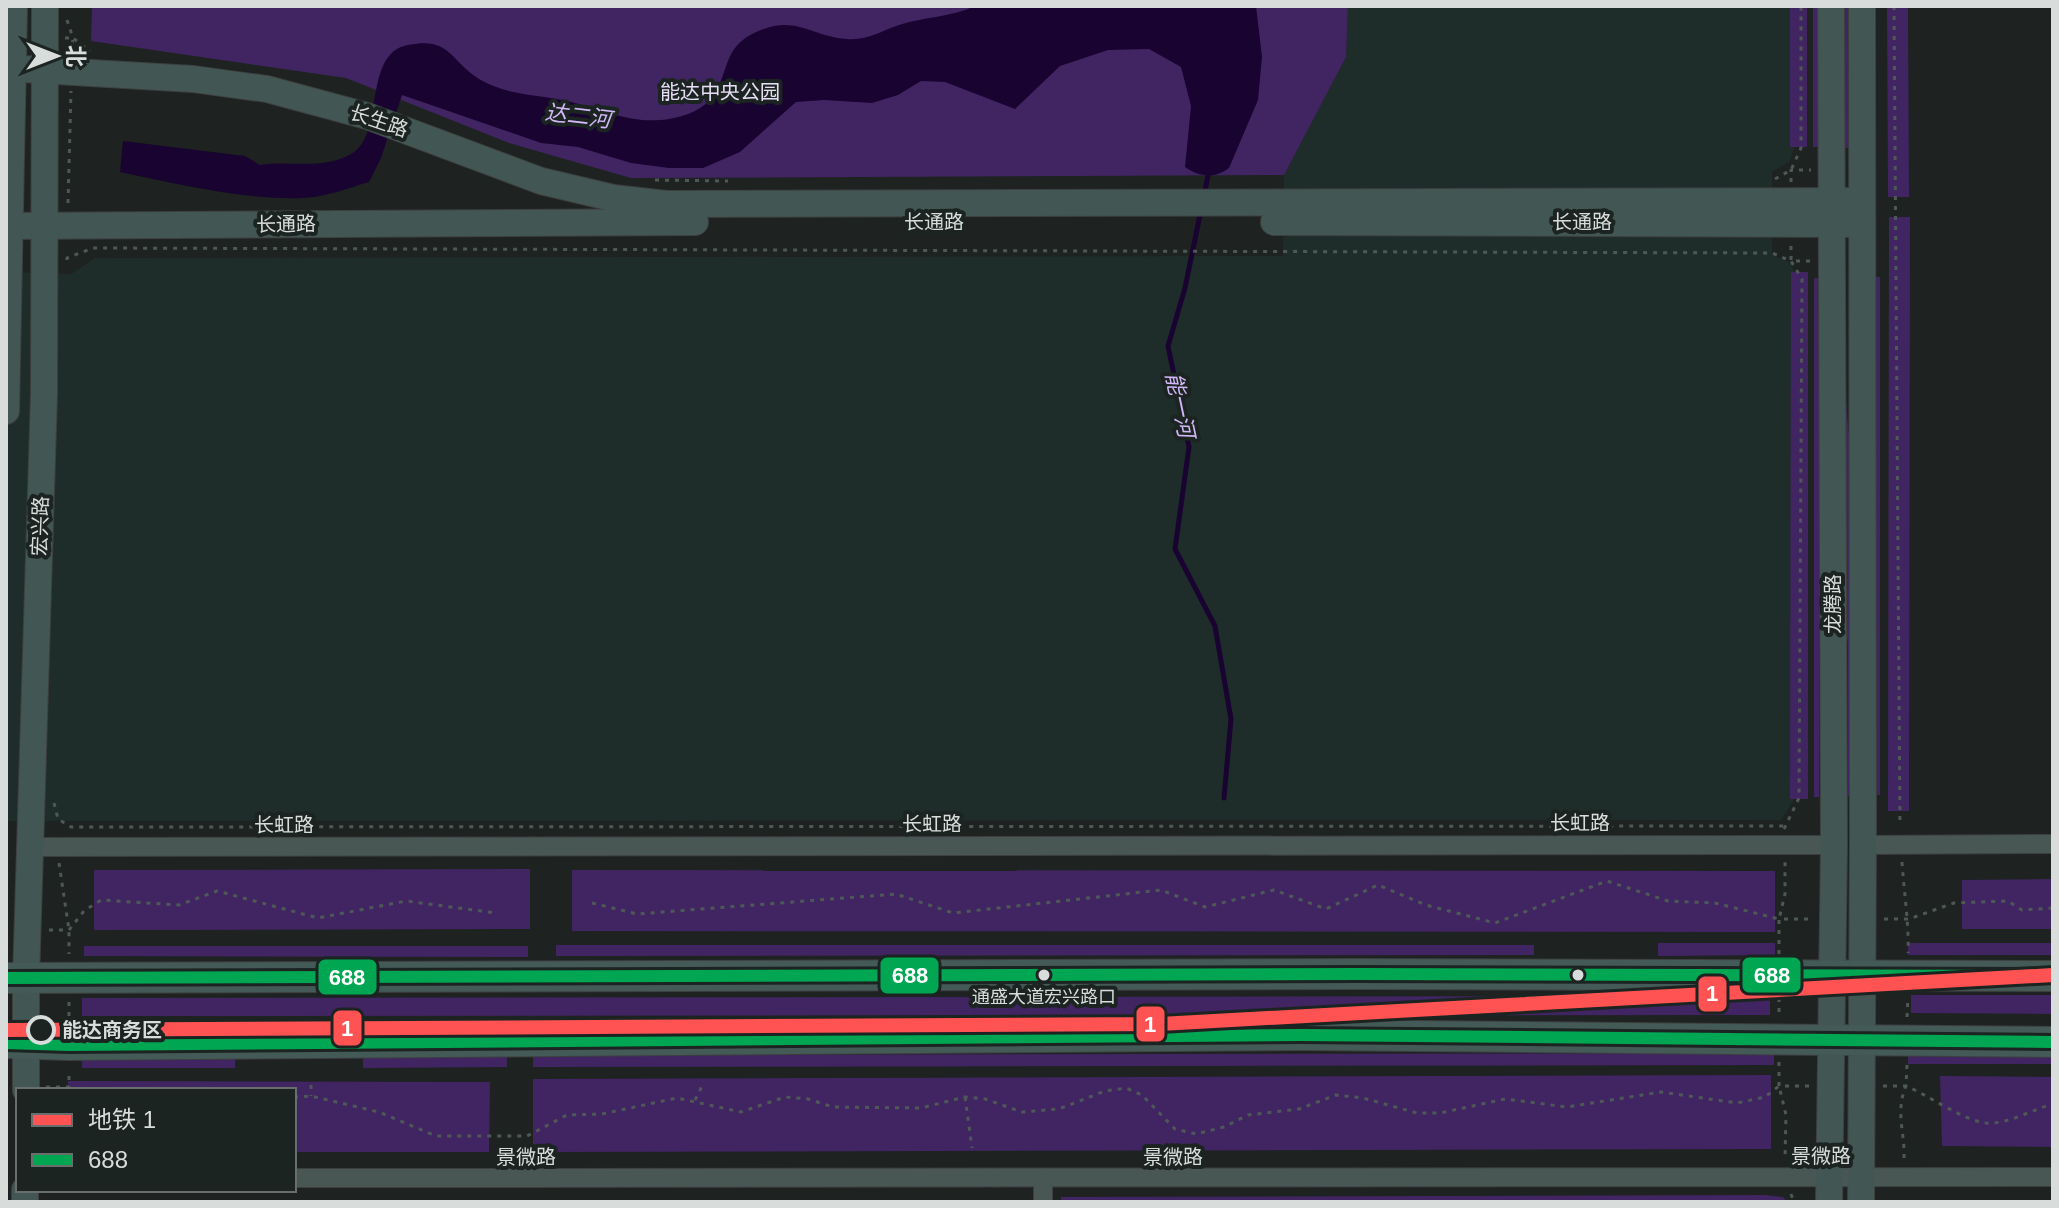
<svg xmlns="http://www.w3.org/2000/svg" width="2059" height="1208" font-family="Arial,'Noto Sans SC',sans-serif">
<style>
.built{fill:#1f2d2a}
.green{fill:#412563}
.water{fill:#190331}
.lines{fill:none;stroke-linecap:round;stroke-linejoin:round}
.stream{stroke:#190331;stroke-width:5}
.street-casing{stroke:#3d3f3f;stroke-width:20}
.secondary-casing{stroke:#3d3f3f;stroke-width:28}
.primary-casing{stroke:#3d3f3f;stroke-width:32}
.path{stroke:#4e5957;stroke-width:3;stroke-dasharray:4 6;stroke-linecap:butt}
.street{stroke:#485654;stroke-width:18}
.secondary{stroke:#425653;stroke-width:26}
.primary{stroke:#435a56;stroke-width:30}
.bus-1-casing{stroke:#1c2422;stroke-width:18}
.bus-1{stroke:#00a651;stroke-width:12}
.metro-1-casing{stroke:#1c2422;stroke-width:20}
.metro-1{stroke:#ff5353;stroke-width:14}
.bus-dot{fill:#d8dddc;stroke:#1c2422;stroke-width:3}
.stop-dot{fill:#1c2422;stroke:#d8dddc;stroke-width:4}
.labels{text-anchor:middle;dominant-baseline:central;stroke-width:8;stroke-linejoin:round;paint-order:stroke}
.bus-label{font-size:18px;fill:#d8dddc;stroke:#1c2422}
.park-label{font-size:20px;fill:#e6def4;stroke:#1c2422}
.street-label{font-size:20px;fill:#d8dddc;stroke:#1c2422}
.stop-label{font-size:20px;font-weight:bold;fill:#d8dddc;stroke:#1c2422;text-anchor:start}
.water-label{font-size:22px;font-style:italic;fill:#d2b8f9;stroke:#1c2422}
.line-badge{stroke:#1c2422;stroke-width:3}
.badge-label{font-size:22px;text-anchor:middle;font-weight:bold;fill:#fff}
</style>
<rect width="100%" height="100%" fill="#1e2221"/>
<polygon class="built" points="1348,6 1796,6 1796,143 1789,162 1772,172 1772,255 1789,262 1798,279 1795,798 1781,820 6,821 6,272 71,274 95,258 1283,256 1284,175 1346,57"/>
<g class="green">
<polygon points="92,6 1348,6 1346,57 1284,175 631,178 509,143 346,78 91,41"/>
<rect x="1790" y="6" width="17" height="141"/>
<rect x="1813" y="6" width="5" height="141"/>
<polygon points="1844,6 1853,6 1852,148 1844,148"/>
<polygon points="1887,6 1908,6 1909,197 1888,197"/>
<polygon points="1889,217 1910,217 1909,811 1888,811"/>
<polygon points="1791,272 1808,272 1808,799 1790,799"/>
<polygon points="1873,277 1880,277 1880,795 1872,795"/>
<rect x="1814" y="278" width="5" height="519"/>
<polygon points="1838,278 1845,278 1845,390 1853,482 1853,796 1848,796 1848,645 1839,572"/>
<polygon points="530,869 530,929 94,930 94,870"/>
<polygon points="572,870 1775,871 1775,932 572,931"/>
<polygon points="2053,879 2053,929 1962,929 1962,880"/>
<polygon points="1658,943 1775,943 1775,955 1658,956"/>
<rect x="1908" y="943" width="145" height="12"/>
<polygon points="556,945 1534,945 1534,955 556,956"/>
<polygon points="84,946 528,946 528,957 84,956"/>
<polygon points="1911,995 2053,995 2053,1014 1911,1013"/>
<polygon points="1770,996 1770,1015 82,1016 82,998"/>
<polygon points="1774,1053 1774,1065 533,1067 533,1055"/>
<rect x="82" y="1055" width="153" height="13"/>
<polygon points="507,1055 507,1067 363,1068 363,1056"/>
<rect x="1908" y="1055" width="145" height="9"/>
<polygon points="1771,1075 1771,1149 533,1152 533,1079"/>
<polygon points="1940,1076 2053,1077 2053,1147 1942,1146"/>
<polygon points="68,1081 490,1082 489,1152 294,1152 294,1090 68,1090"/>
<polygon points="1765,1195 1783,1197 1787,1202 1061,1202 1061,1197"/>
</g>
<path class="water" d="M 975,6 L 1256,6 L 1262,57 L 1258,100 L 1229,168 C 1215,179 1199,177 1185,167 L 1191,106 L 1181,67 L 1149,49 L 1108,50 L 1060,66 L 1015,109 L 945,82 L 921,81 L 898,95 L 872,103 L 824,100 L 796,102 L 740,152 L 703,168 L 669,168 L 631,163 L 578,147 L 541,143 L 402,95 L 381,158 L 369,182 C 348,188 326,197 303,198 C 243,200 178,184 120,172 L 123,141 L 245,156 L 260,165 C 290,160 326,171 354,152 C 384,132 363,53 408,45 C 451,37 449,60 479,79 C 507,96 540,94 571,102 C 594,107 618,118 642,120 C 670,122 707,115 719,86 C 729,62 728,46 754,33 C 795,13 809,36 847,39 C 866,41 881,31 899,25 C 923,17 952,17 975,6 Z"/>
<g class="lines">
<g class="stream">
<polyline points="1204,196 1209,170"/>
<polyline points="1201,210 1185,288 1168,346 1189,447 1175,549 1215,626 1231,719 1224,798"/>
</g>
<g class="street-casing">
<g id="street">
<polyline points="1863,845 2053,844"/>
<polyline points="30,847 1834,845"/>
<polyline points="294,1178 2053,1177"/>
<polyline points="1043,1202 1043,1179"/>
</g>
</g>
<g class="secondary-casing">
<g id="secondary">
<polyline points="6,68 193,79 267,89 367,116 541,181 613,198 666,204 1862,201"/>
<polyline points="1274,222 1862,224"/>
<polyline points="6,226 695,222"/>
<polyline points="6,411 14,6"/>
<polyline points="26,1090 26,979 44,394 45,6"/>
<polyline points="25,1202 25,1190"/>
<polyline points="1829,1202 1834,845 1831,6"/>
<polyline points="1861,1202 1863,845 1862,6"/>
</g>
</g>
<g class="primary-casing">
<g id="primary">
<polyline points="6,978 1357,974 2053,976"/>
<polyline points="6,1043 69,1045 1300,1035 2053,1042"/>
</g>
</g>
<g class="path">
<polyline points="1894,6 1900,826"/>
<polyline points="67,20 73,38 90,51"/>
<polyline points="65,38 73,38 72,51"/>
<polyline points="1775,179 1791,170 1801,148 1801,6"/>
<polyline points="655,180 728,181"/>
<polyline points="1791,182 1791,170 1811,170"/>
<polyline points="68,203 71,91"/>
<polyline points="1791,246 1791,261 1812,261"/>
<polyline points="67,260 67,258 93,248 1772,253 1791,261 1802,279 1799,798 1784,829"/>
<polyline points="54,803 58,819 71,827 1784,826"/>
<path d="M 1902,862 C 1904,893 1909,922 1908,953"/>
<polyline points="59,863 69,930 69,954"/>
<polyline points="592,903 637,914 896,894 953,913 1161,890 1205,907 1274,890 1326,909 1378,885 1426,905 1495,923 1607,881 1668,901 1715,903 1779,919 1785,894 1785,860"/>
<polyline points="1884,919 1909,919 1954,903 2008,901 2022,910 2053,908"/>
<polyline points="49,930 69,930"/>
<polyline points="69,930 84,911 101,900 179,905 217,891 318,918 406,901 496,913"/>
<polyline points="1779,954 1779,919 1812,919"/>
<polyline points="1779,998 1779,1018"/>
<polyline points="69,1002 69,1022"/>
<polyline points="1907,1017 1908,997"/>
<polyline points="1779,1062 1779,1086 1812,1086"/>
<polyline points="311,1085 311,1096"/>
<polyline points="1883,1086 1906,1086 1907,1065"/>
<polyline points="46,1087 69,1087 69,1070"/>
<polyline points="294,1097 311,1096 379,1112 436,1136 527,1136 567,1115 602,1114 677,1098 741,1112 785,1097 808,1099 833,1107 921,1108 965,1097 985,1099 1022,1112 1059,1109 1105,1091 1126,1088 1142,1095 1175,1129 1196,1134 1224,1127 1248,1115 1299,1109 1336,1095 1363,1098 1417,1113 1440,1113 1505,1099 1567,1107 1661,1092 1737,1103 1765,1097 1779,1086 1786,1115 1785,1159"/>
<polyline points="965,1097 972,1148"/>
<polyline points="695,1100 704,1082"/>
<path d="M 1904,1158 C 1905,1132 1895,1112 1906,1086 C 1930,1096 1962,1120 1986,1123 C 2007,1125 2033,1109 2053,1104"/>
<polyline points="1791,1194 1794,1202"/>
</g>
<use href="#street" class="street"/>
<use href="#secondary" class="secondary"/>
<use href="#primary" class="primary"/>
<g class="bus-1-casing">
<g id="bus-1">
<polyline points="6,978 1357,974 2053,976"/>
<polyline points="6,1043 69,1045 1300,1035 2053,1042"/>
</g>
</g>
<use href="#bus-1" class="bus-1"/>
<g class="metro-1-casing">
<polyline id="metro-1" points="6,1030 1160,1024 2053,975"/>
</g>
<use href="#metro-1" class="metro-1"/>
</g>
<g class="bus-dot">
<circle cx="1044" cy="975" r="7"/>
<circle cx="1578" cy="975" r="7"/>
</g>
<circle class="stop-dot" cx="41" cy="1030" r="13"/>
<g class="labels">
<g class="bus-label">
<text x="1044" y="997">通盛大道宏兴路口</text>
</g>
<g class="park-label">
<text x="720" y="92">能达中央公园</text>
</g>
<g class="street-label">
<text transform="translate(379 121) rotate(19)">长生路</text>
<text x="934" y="222">长通路</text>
<text x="1582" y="222">长通路</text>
<text transform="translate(286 224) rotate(-1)">长通路</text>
<text transform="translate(40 526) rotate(-88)">宏兴路</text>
<text transform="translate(1833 604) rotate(-90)">龙腾路</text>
<text x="1580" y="823">长虹路</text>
<text x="932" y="824">长虹路</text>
<text x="284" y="825">长虹路</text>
<text x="1821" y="1156">景微路</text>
<text x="526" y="1157">景微路</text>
<text x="1173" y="1157">景微路</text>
</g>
<g class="stop-label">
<text x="62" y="1030">能达商务区</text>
</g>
<g class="water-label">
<text transform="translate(578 116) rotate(7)">达二河</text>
<text transform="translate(1180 405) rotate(78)">能一河</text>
</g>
</g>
<g class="line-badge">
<rect x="1741" y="956" width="61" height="38" rx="8" fill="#00a651"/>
<rect x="879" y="956" width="61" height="39" rx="8" fill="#00a651"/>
<rect x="317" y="958" width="61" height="38" rx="8" fill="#00a651"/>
<rect x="1697" y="975" width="31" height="38" rx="8" fill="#ff5353"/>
<rect x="1135" y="1005" width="31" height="38" rx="8" fill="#ff5353"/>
<rect x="332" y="1009" width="31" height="38" rx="8" fill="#ff5353"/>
</g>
<g class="badge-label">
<text x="1772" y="983">688</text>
<text x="910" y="983">688</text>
<text x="347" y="985">688</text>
<text x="1712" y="1001">1</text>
<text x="1150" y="1032">1</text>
<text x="347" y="1036">1</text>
</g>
<rect width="2059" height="1208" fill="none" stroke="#d8dddc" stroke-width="16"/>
<rect x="16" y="1088" width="280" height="104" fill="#1c2422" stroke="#676e6c" stroke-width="2"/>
<rect x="32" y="1114" width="40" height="12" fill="#ff5353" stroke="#676e6c" stroke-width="2"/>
<text x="88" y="1128" font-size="24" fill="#d8dddc">地铁 1</text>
<rect x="32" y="1154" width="40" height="12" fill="#00a651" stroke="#676e6c" stroke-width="2"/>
<text x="88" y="1168" font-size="24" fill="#d8dddc">688</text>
<g transform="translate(56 56) rotate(90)" stroke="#1c2422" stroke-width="6" paint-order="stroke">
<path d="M0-6L14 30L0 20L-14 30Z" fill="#d8dddc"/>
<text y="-12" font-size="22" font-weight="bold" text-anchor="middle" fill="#d8dddc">北</text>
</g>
</svg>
